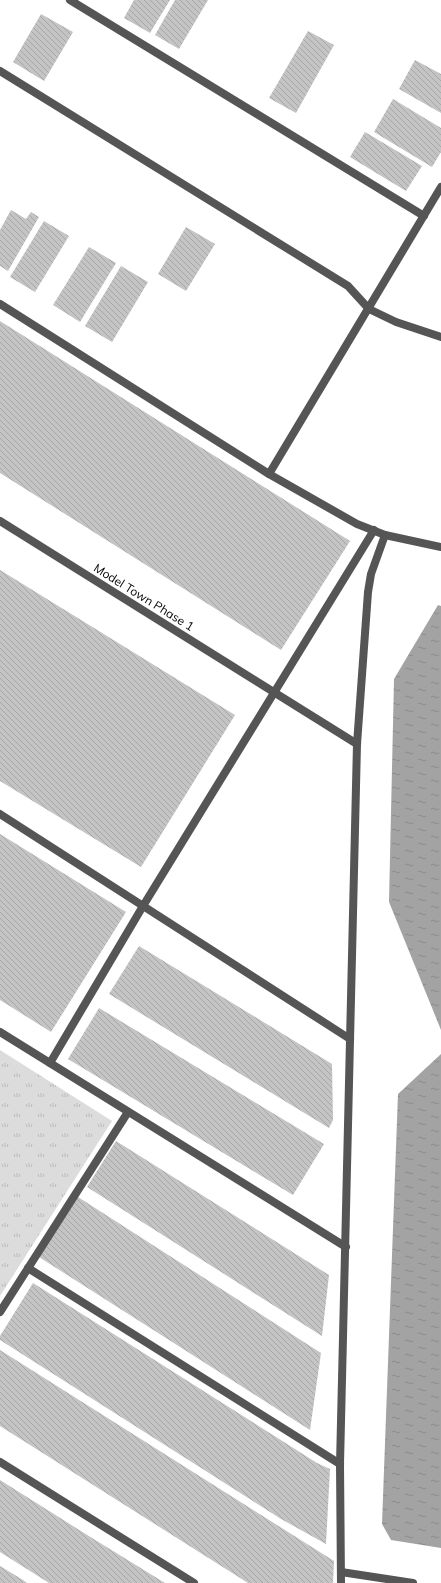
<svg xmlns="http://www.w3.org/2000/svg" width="441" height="1583" font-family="Mulish,sans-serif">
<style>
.park{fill:url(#park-tufts)}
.water{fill:url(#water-ripples)}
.building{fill:url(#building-back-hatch)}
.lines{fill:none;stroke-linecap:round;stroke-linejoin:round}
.minor{stroke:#555;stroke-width:8}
.tertiary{stroke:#555;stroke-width:8}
.labels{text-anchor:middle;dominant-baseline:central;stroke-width:3.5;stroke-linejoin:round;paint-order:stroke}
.street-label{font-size:12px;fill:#000;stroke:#fff}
</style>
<defs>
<pattern id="park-tufts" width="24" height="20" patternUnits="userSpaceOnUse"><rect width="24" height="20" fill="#dcdcdc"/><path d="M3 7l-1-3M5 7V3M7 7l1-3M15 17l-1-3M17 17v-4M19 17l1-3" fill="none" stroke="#bbb"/></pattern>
<pattern id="water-ripples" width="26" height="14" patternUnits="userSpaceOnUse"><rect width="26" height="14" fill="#a3a3a3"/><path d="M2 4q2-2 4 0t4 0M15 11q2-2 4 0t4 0" fill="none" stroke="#8b8b8b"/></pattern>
<pattern id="building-back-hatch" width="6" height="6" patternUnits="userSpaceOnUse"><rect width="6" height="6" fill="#c4c4c4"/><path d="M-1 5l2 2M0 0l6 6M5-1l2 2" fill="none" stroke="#a7a7a7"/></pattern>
</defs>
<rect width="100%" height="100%" fill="#fff"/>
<polygon class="park" points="0,1050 112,1121 0,1296"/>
<g class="water">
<polygon points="438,605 441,606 441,1030 389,902 394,679"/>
<polygon points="441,1054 441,1548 391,1540 382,1524 398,1094"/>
</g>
<g class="building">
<polygon points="134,0 170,0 150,33 124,18"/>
<polygon points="175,0 208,0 179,49 155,35"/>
<polygon points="41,14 73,32 44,81 13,62"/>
<polygon points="308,31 334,45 296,113 269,98"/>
<polygon points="415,60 441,74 441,113 399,89"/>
<polygon points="393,99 441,128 441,152 432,167 374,132"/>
<polygon points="365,132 422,166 406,191 350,157"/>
<polygon points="11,210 26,219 31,212 39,217 8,271 0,266 0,230"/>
<polygon points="44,221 69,236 35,292 10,277"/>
<polygon points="186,227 215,244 186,291 158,274"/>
<polygon points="89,247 116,263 80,322 53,305"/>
<polygon points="121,266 148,282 112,342 85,326"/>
<polygon points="0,321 350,541 281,650 0,473"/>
<polygon points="0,570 235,715 141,867 0,781"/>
<polygon points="0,834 126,912 51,1032 0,1000"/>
<polygon points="139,946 332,1064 333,1120 329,1128 109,994"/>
<polygon points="99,1008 324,1144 293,1195 68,1059"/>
<polygon points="116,1141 329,1275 322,1336 87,1187"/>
<polygon points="78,1197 321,1353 310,1430 39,1257"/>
<polygon points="33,1283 317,1463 330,1469 326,1544 281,1519 0,1340 0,1336"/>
<polygon points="0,1350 334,1561 333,1583 248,1583 0,1426"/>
<polygon points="0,1480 92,1538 165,1583 49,1583 0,1552"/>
<polygon points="0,1566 23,1580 27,1583 0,1583"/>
</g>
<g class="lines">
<g class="minor">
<polyline points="70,0 424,216"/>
<polyline points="0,71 348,286 369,309 396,322 441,337"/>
<polyline points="269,474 441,187"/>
<polyline points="0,521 357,744"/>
<polyline points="0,814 350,1039"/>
<polyline points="0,1032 346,1247"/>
<polyline points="50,1063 143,906 374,530"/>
<polyline points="28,1268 340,1464"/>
<polyline points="0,1312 128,1112"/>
<polyline points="0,1462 194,1583"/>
<polyline points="341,1572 413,1583"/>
<polyline points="341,1583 340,1464 357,744 368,592 371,574 385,535"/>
</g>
<polyline class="tertiary" points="0,304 269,474 357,524 385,535 441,547"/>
</g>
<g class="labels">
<g class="street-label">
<text transform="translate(144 597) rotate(32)">Model Town Phase 1</text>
</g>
</g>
</svg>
